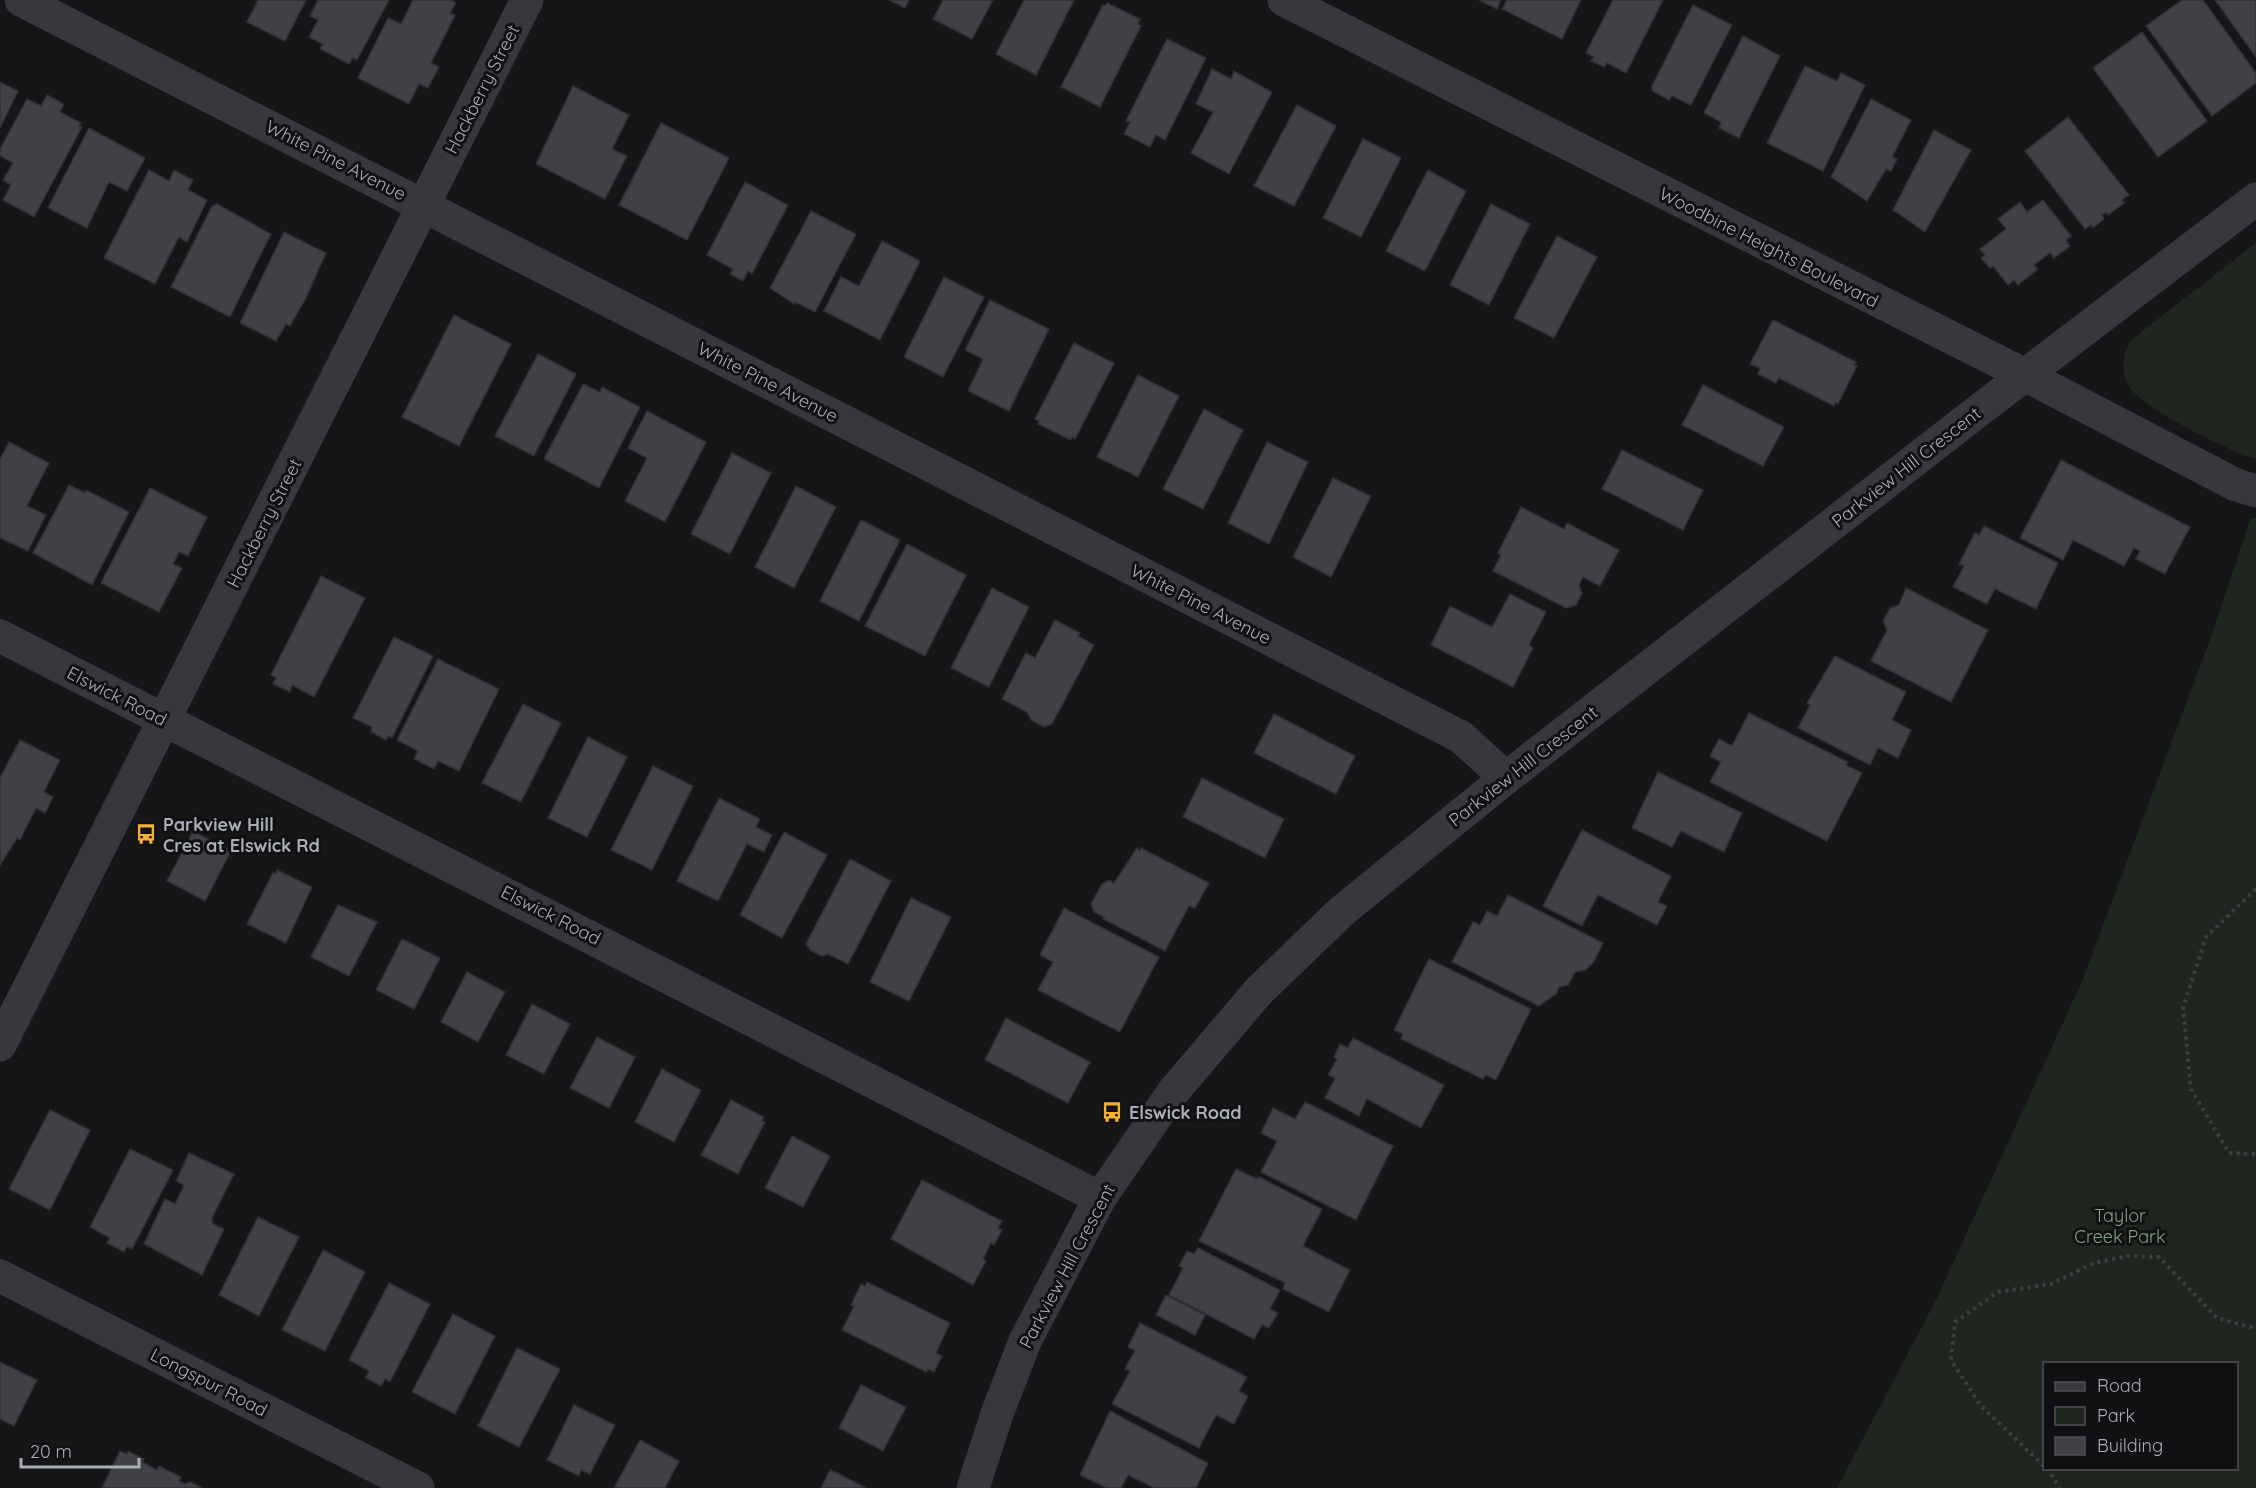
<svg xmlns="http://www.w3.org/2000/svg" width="2256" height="1488" font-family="Quicksand,sans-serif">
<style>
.green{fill:#1e261f;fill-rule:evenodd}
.building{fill:#404145;stroke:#303034;stroke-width:1.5}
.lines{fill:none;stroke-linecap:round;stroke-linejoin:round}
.path{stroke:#3d3f44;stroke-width:4;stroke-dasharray:3 4.5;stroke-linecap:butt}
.minor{stroke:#37383d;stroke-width:33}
.labels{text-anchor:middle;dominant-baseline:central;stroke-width:6;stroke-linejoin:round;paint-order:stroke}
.street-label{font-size:18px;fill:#a8adb8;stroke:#111113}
.poi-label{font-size:18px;font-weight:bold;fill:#a8adb8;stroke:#111113;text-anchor:start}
.park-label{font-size:18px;fill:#7fa381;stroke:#111113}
</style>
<rect width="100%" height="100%" fill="#161618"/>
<g class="green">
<path d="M 2256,243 L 2256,459 C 2233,453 2142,408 2130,388 C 2120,373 2122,355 2131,340 Z"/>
<path d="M 2251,518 L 2256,518 L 2256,1488 L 1837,1488 L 1937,1298 L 2083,979 L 2213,631 ZM 2044,1364 L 2236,1364 L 2236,1468 L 2044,1468 Z"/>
</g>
<g class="building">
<polygon points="258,0 306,0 285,41 247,22"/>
<polygon points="318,0 389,0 357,60 353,58 349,64 320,49 323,44 309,37 318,20 310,16"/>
<polygon points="413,0 451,0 456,3 450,13 455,15 431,63 439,67 428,88 419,84 409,104 358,78 388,18 401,24"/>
<polygon points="889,0 909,0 905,8"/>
<polygon points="943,0 993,0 972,39 933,19"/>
<polygon points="1024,0 1074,0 1036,75 996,54"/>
<polygon points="1479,0 1501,0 1497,9"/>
<polygon points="1507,0 1581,0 1562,39 1502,9"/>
<polygon points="1613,0 1663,0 1626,73 1607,63 1604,67 1591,61 1594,57 1586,53"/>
<polygon points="2182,0 2203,0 2256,73 2256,83 2212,116 2146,26"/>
<polygon points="2215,0 2256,0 2256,57"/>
<polygon points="1107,3 1140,19 1138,24 1141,26 1100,107 1061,87 1103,5 1105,6"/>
<polygon points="1693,5 1732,25 1691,105 1672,96 1669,100 1652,91 1652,86"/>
<polygon points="2142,32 2207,121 2158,157 2093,68"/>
<polygon points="1743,36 1780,56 1739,138 1719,128 1721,122 1704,113"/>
<polygon points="1167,39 1206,58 1165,140 1156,135 1150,147 1124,134 1130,122 1126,121"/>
<polygon points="1805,66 1837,81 1841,73 1865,85 1823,171 1767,143"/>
<polygon points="1212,69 1231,79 1234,71 1272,92 1229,174 1191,153 1213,112 1196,104"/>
<polygon points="0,82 18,91 0,128"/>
<polygon points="573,86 629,115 612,149 627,156 605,199 536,164"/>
<polygon points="47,95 64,104 60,112 81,123 79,126 82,127 34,217 3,200 11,185 3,180 13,163 0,156 0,149 27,99 41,106"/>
<polygon points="1871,99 1911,120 1892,157 1897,159 1891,171 1886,169 1867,201 1831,177"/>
<polygon points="1297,105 1336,126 1294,206 1254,186"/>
<polygon points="2068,117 2129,195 2122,200 2124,203 2108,215 2106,212 2102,215 2104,219 2093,228 2091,225 2085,229 2025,151"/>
<polygon points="661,123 729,158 687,240 619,205"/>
<polygon points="89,128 145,158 127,191 109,182 87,228 48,208"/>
<polygon points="1934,130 1971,150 1925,232 1893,210"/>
<polygon points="1363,139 1401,158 1361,237 1323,218"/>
<polygon points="149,170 169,181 174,170 193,180 188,190 207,200 187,242 179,237 155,284 104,258"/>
<polygon points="1428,170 1466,191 1425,271 1386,251"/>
<polygon points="745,182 788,205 752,274 748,271 743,281 730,274 733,269 707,255"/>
<polygon points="2043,200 2071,236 2066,240 2070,246 2054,258 2050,253 2034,265 2038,269 2018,285 2014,280 2008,285 1993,266 1990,268 1981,258 1985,255 1980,249 2006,229 1998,219 2020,202 2027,212"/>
<polygon points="217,204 271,234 230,317 171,287 212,206"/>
<polygon points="1491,204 1530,224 1489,305 1450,285"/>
<polygon points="811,211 856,234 815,312 795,302 794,304 770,288"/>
<polygon points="284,232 326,253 306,298 290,326 286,324 276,341 240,323"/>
<polygon points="1557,236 1597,257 1554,338 1514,318"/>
<polygon points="882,241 920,261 880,340 824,311 841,277 859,286"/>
<polygon points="944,277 984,297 943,377 904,357"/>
<polygon points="990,300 1049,329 1009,411 968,391 983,359 965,350"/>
<polygon points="454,315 511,344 459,446 402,417"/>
<polygon points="1773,320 1856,362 1854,365 1857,366 1838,404 1835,403 1834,406 1779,378 1776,383 1758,374 1760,368 1750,364"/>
<polygon points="1074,343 1114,363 1075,439 1072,437 1071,440 1038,424 1039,421 1035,419"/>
<polygon points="538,354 576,374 534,456 495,436"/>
<polygon points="1138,375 1179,396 1138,477 1097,457"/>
<polygon points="583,384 600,392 602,387 640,407 599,488 544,459"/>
<polygon points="1703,385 1784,427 1763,466 1682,425"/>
<polygon points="1204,409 1243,430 1203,509 1163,489"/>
<polygon points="647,411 706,442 665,522 625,501 647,458 628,448"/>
<polygon points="9,442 49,463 27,506 46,515 28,551 0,538 0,459"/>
<polygon points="1267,442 1308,462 1269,544 1228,523"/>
<polygon points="1622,450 1703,490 1683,530 1602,489"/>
<polygon points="732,453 771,473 730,554 691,534"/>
<polygon points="2061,460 2190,527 2165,574 2136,559 2140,551 2134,548 2124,566 2073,540 2063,560 2020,538"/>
<polygon points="1333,478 1371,496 1331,577 1293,557"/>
<polygon points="69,485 85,493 86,490 129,512 92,585 33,553"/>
<polygon points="796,486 836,507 794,588 755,567"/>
<polygon points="150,488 207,517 188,556 179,552 173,564 182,568 159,612 101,583"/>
<polygon points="1521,507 1564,529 1567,523 1619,550 1600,586 1583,577 1579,585 1582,593 1576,605 1566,608 1493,571 1501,555 1498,553"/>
<polygon points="861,520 900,540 859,621 820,601"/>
<polygon points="1984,526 2058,563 2036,609 1995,589 1987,604 1953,587 1964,566 1959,564 1975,533 1979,535"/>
<polygon points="907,544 966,575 925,656 865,626"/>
<polygon points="321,576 365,598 314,697 292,685 290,692 273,684 276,678 271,675"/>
<polygon points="992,588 1029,607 989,687 951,668"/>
<polygon points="1906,588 1988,630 1951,702 1871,661 1887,630 1883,621 1890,608 1899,605"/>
<polygon points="1510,594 1546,612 1529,645 1533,648 1513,687 1431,645 1450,606 1492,627"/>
<polygon points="1055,620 1080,633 1078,636 1094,645 1052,724 1044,727 1031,720 1027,712 1002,699 1026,653 1035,658"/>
<polygon points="394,637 433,656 392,738 388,736 386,740 371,732 372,727 353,718"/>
<polygon points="1835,656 1906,692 1892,720 1911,730 1898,758 1878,748 1870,765 1798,728 1810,705 1807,703"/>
<polygon points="438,659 499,689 459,771 438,761 434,769 414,759 418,751 397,740"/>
<polygon points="523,704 561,723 521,802 482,783"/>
<polygon points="1749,713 1848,762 1846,765 1862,773 1827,841 1710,782 1721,762 1710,756 1719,739 1732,746"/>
<polygon points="1274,714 1355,756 1336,794 1254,753"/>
<polygon points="588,737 627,757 587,837 548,818"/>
<polygon points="20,740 60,760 44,792 53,797 45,813 36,808 20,840 17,838 0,865 0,778"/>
<polygon points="653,766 693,786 652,870 611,850"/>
<polygon points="1658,772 1742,813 1724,852 1681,831 1672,847 1632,828"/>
<polygon points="1202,778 1284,819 1265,858 1183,817"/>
<polygon points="719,798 760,819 756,827 772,835 764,852 747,844 718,901 677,881"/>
<polygon points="1582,830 1671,876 1658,902 1667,906 1657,925 1598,895 1582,926 1543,906"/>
<polygon points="193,831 231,851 205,901 167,881"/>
<polygon points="784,832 827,855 782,938 740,915"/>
<polygon points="1137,848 1140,851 1141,848 1209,883 1195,908 1189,906 1165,951 1103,919 1104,917 1094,912 1091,904 1102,884 1109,880 1114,883"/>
<polygon points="850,859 891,881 848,964 828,954 822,956 811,951 806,944"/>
<polygon points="277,870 312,887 286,943 247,924 273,873 276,874"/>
<polygon points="1508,895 1603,943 1593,963 1585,970 1575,972 1568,985 1559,987 1557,993 1539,1006 1452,962 1473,922 1480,925 1487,911 1497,916"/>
<polygon points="911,898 951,917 909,1001 870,982"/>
<polygon points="338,905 377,922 349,976 311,957"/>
<polygon points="1064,908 1159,957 1120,1032 1038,990 1053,962 1040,955"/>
<polygon points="402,939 440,958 414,1009 376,990"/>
<polygon points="1429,959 1531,1009 1496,1080 1486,1075 1483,1079 1401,1039 1403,1034 1394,1030"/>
<polygon points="467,972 505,992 478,1042 441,1022"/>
<polygon points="532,1004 570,1024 544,1074 506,1055"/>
<polygon points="1006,1018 1090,1062 1068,1103 985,1060"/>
<polygon points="597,1037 635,1057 609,1108 570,1088"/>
<polygon points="1353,1038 1444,1085 1421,1128 1367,1099 1359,1116 1325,1098 1335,1078 1328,1075 1337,1059 1334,1057 1340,1044 1348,1048"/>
<polygon points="662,1069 701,1090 674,1142 635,1122"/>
<polygon points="731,1100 764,1117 762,1121 765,1122 738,1174 701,1155"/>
<polygon points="1305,1102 1393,1146 1356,1220 1261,1172 1277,1141 1261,1133 1273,1108 1295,1119"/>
<polygon points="50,1110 90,1130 50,1210 9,1189"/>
<polygon points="792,1136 830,1156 803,1207 765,1188"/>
<polygon points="130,1149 173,1170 132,1249 127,1247 124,1252 107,1243 110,1238 90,1227"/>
<polygon points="189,1153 234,1174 212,1218 213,1224 224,1229 202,1275 144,1244 165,1199 175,1204 184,1185 176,1181"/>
<polygon points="1236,1169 1257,1179 1259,1177 1322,1209 1303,1246 1350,1270 1329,1312 1283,1289 1285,1283 1199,1241"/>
<polygon points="922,1180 1002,1221 998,1228 1002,1230 994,1245 991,1243 983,1259 986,1261 973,1285 891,1239"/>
<polygon points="258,1217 299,1237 259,1316 219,1295"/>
<polygon points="1198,1248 1280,1290 1270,1309 1278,1313 1269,1328 1262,1325 1254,1339 1169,1295 1183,1268 1179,1266 1187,1251 1194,1254"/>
<polygon points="323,1250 365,1272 325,1351 282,1330"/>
<polygon points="867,1282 950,1323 936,1353 942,1356 934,1372 928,1369 926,1372 842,1330 854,1306 851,1305 861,1284 865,1286"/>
<polygon points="389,1283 430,1304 390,1382 385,1379 381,1386 366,1378 369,1371 349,1360"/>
<polygon points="1166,1295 1205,1315 1195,1335 1156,1315"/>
<polygon points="453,1314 495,1336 455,1414 412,1392"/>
<polygon points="1140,1323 1247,1377 1239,1391 1248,1396 1234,1424 1216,1415 1199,1448 1112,1404 1130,1371 1125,1369 1135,1350 1128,1347"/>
<polygon points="517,1348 560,1369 519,1447 478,1426"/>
<polygon points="0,1362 37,1380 14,1426 0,1419"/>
<polygon points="861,1385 906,1407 883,1451 839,1428"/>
<polygon points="574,1405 615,1425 590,1474 581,1470 579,1476 547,1460"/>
<polygon points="1110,1411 1208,1463 1196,1488 1154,1488 1128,1475 1121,1488 1107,1488 1080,1475"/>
<polygon points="640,1440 679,1461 665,1488 614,1488"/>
<polygon points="120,1451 127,1454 128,1451 144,1459 142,1462 157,1470 159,1466 181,1477 179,1481 185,1484 190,1482 202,1488 102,1488"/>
<polygon points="830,1470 837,1473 866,1488 821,1488"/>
</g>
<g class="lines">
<g class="path">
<polyline points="2256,889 2206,937 2183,1008 2191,1089 2229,1153 2256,1154"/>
<polyline points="2044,1466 1981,1406 1951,1360 1955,1322 1998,1292 2051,1284 2094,1263 2127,1256 2159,1257 2217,1318 2250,1327 2256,1324"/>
<polyline points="2047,1468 2060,1488"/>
</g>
<g class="minor">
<polyline points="21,0 1461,737 1506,778"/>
<polyline points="1284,0 2025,375 2236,485 2256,491"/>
<polyline points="0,636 1100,1198"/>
<polyline points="0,1045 527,0"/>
<polyline points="0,1276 418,1488"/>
<polyline points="973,1488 997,1414 1025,1341 1100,1198 1173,1092 1258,992 1342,911 1506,778 1978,411 2256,199"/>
</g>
</g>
<defs>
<g id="bus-bare" transform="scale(1.62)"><path d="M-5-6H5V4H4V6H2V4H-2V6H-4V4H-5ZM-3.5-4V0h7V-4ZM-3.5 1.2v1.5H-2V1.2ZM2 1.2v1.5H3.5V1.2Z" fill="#f2b134" stroke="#111113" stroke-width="2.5" paint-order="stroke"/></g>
</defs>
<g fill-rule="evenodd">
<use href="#bus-bare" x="146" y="834"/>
<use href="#bus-bare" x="1112" y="1112"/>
</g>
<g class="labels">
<g class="street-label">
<text transform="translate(482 89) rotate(-63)">Hackberry Street</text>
<text transform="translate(336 160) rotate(27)">White Pine Avenue</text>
<text transform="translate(1769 247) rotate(27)">Woodbine Heights Boulevard</text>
<text transform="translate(768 382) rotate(27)">White Pine Avenue</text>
<text transform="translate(1906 467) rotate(-38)">Parkview Hill Crescent</text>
<text transform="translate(264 523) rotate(-63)">Hackberry Street</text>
<text transform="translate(1201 604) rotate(27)">White Pine Avenue</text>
<text transform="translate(117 696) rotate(27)">Elswick Road</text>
<text transform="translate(1523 766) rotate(-38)">Parkview Hill Crescent</text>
<text transform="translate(551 915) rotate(27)">Elswick Road</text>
<text transform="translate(1067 1266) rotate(-62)">Parkview Hill Crescent</text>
<text transform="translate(209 1382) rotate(27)">Longspur Road</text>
</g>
<g class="poi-label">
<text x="163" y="824">Parkview Hill<tspan x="163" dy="21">Cres at Elswick Rd</tspan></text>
<text x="1129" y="1112">Elswick Road</text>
</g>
<g class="park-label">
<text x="2120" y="1215">Taylor<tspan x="2120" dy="21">Creek Park</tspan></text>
</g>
</g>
<rect x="2043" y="1362" width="195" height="108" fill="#111113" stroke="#4d4f55" stroke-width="1.5"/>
<rect x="2055" y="1382" width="30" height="9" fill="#37383d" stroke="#4d4f55" stroke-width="1.5"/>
<text x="2097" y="1392" font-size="18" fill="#a8adb8">Road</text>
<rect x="2055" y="1407" width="30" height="18" fill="#1e261f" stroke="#4d4f55" stroke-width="1.5"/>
<text x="2097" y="1422" font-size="18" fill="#a8adb8">Park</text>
<rect x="2055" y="1437" width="30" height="18" fill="#404145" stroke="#4d4f55" stroke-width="1.5"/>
<text x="2097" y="1452" font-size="18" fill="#a8adb8">Building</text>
<path d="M21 1458v9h118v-9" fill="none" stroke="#a8adb8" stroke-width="3"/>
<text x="30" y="1458" font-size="18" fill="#a8adb8" stroke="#111113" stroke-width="4.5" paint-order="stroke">20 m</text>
</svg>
